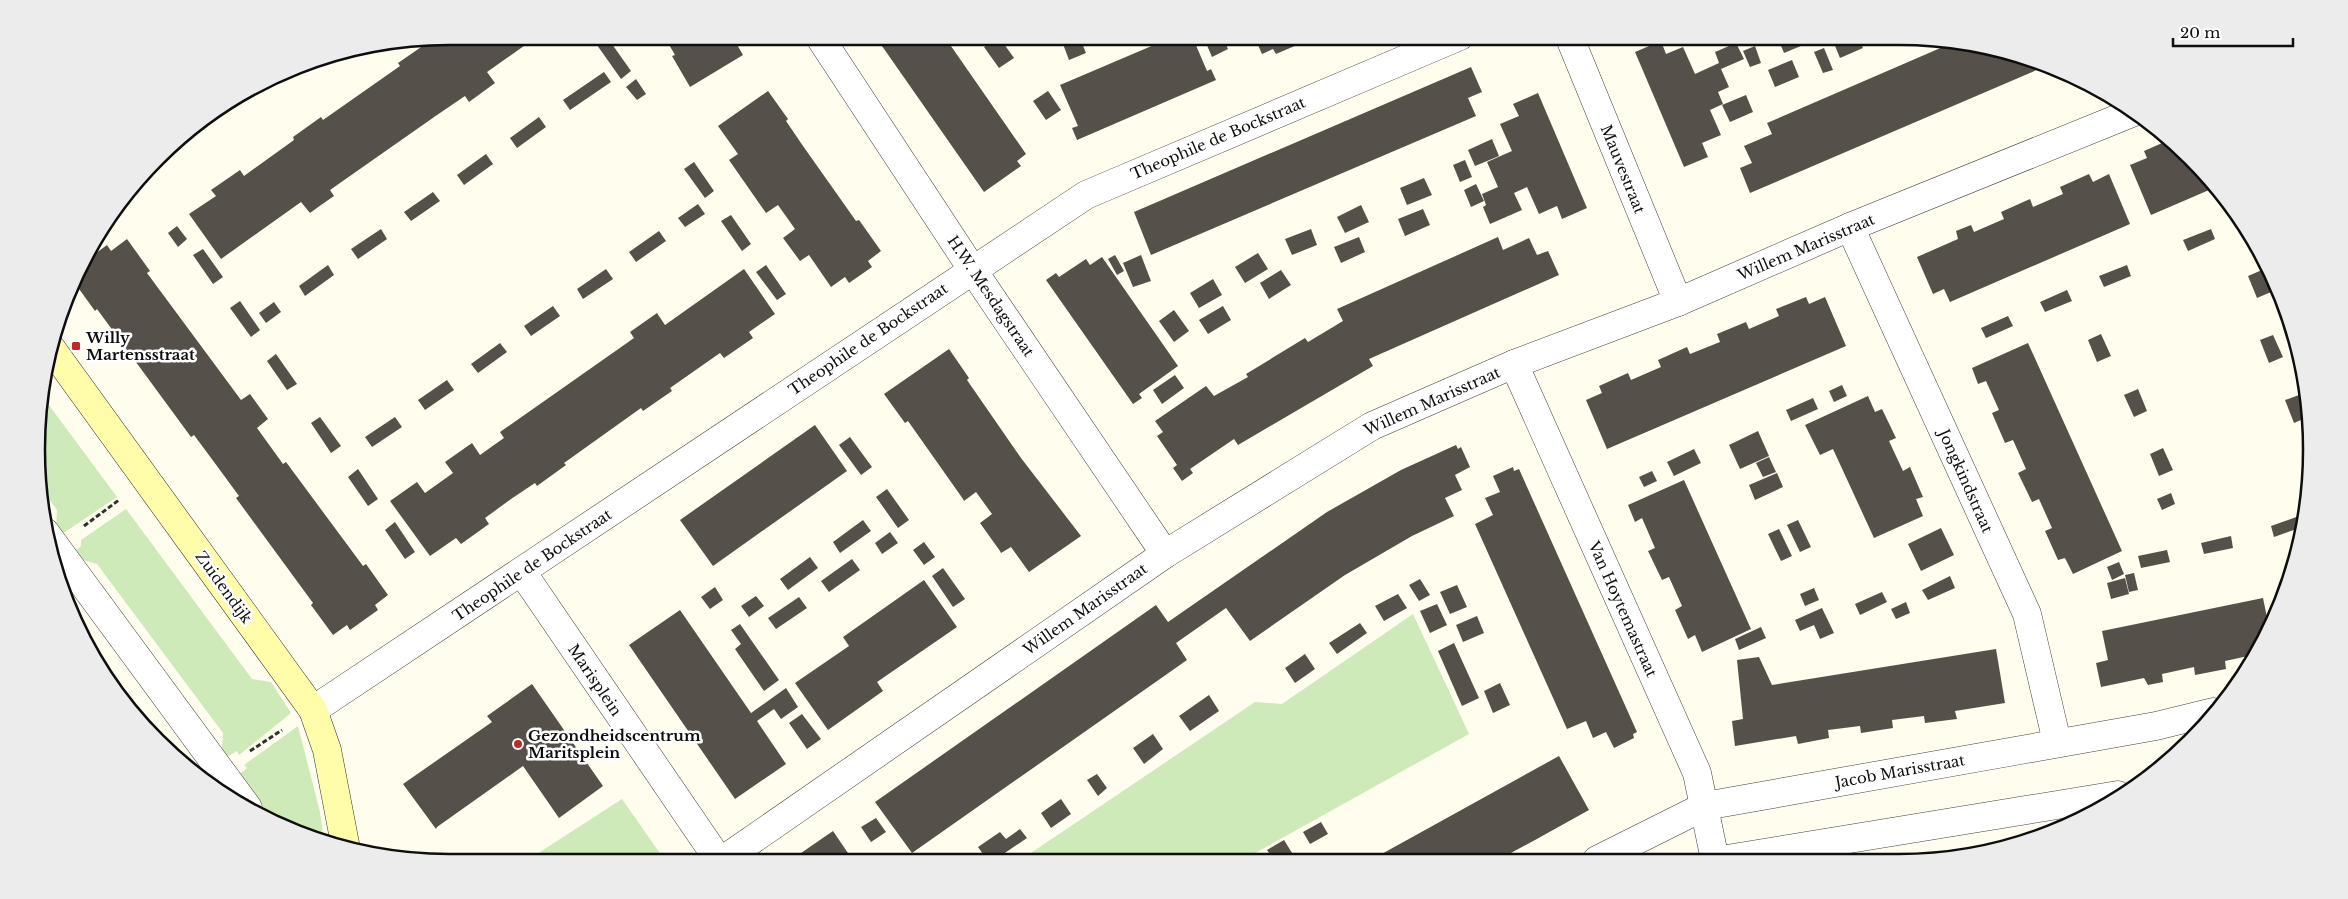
<svg xmlns="http://www.w3.org/2000/svg" width="2348" height="899" font-family="'Libre Baskerville',serif">
<style>
.green{fill:#cdeab8}
.building{fill:#56504a}
.lines{fill:none;stroke-linecap:round;stroke-linejoin:round}
.street-casing{stroke:#414141;stroke-width:29}
.secondary-casing{stroke:#303030;stroke-width:29}
.path{stroke:#303030;stroke-width:3;stroke-dasharray:5 2.5;stroke-linecap:butt}
.street{stroke:#fff;stroke-width:28}
.secondary{stroke:#fffda9;stroke-width:28}
.poi-dot{fill:#bf2b24;stroke:#fff;stroke-width:2}
.labels{text-anchor:middle;dominant-baseline:central;stroke-width:5;stroke-linejoin:round;paint-order:stroke}
.street-label{font-size:15px;fill:#0e0e0e;stroke:#fff}
.poi-label{font-size:15px;font-weight:bold;fill:#0e0e0e;stroke:#fff;text-anchor:start}
.rim{fill:none;stroke:#0e0e0e;stroke-width:2.5}
</style>
<rect width="100%" height="100%" fill="#fffdee"/>
<g class="green">
<polygon points="40,393 117,497 62,534 56,527 57,510 43,491"/>
<polygon points="126,509 252,679 271,682 291,713 239,755 237,751 226,757 222,748 223,733 97,564 83,560 76,550 81,546 81,540"/>
<polygon points="1413,614 1469,734 1241,861 1019,861 1255,702 1282,704"/>
<polygon points="298,726 320,812 324,842 275,823 240,774 247,768 244,765"/>
<polygon points="622,799 666,862 523,863"/>
</g>
<g class="building">
<polygon points="450,36 538,36 487,72 495,83 469,102 465,96 437,115 330,190 334,196 321,205 310,213 301,202 221,259 189,214 216,196 211,190 240,170 244,176 294,140 293,137 321,117 323,120 400,66 398,63 427,43 429,45 440,38"/>
<polygon points="664,36 732,36 743,55 690,87 672,56 675,55"/>
<polygon points="875,36 944,36 1026,154 1017,161 1021,166 984,192"/>
<polygon points="1060,36 1079,36 1086,53 1069,60"/>
<polygon points="1175,36 1192,36 1207,71 1211,69 1216,80 1077,140 1072,128 1078,126 1060,85"/>
<polygon points="1203,36 1222,36 1228,49 1212,57"/>
<polygon points="1254,36 1318,36 1276,54 1273,49 1262,54"/>
<polygon points="1777,36 1805,36 1808,43 1784,53"/>
<polygon points="1845,36 1858,36 1863,48 1840,58 1833,41"/>
<polygon points="607,37 631,71 621,79 597,45"/>
<polygon points="999,37 1014,58 999,68 984,47"/>
<polygon points="1661,41 1666,54 1683,47 1695,74 1719,63 1715,52 1736,43 1744,59 1721,69 1729,87 1718,92 1723,104 1710,110 1721,135 1702,143 1708,157 1684,167 1635,52"/>
<polygon points="1952,43 2006,50 2046,66 1750,193 1740,168 1752,163 1744,146 1772,134 1767,123"/>
<polygon points="1755,46 1761,63 1750,67 1743,51"/>
<polygon points="1824,48 1833,70 1823,73 1814,52"/>
<polygon points="1792,60 1799,77 1775,87 1768,70"/>
<polygon points="1471,67 1482,92 1468,98 1476,116 1151,255 1134,212"/>
<polygon points="604,72 611,82 570,110 563,100"/>
<polygon points="636,79 646,94 637,100 626,87"/>
<polygon points="768,91 788,119 786,121 803,146 856,221 859,220 881,251 868,261 872,267 849,283 845,277 831,287 809,255 800,261 783,238 795,229 778,205 766,213 729,160 738,154 718,126"/>
<polygon points="1048,91 1061,110 1046,120 1033,101"/>
<polygon points="1538,93 1587,208 1562,219 1557,206 1539,214 1527,187 1514,193 1522,210 1490,224 1483,207 1486,205 1482,194 1498,187 1487,162 1512,151 1500,124 1519,116 1513,104"/>
<polygon points="1746,95 1753,112 1730,122 1722,105"/>
<polygon points="539,117 546,127 517,148 510,138"/>
<polygon points="1492,139 1499,156 1475,166 1468,150"/>
<polygon points="2169,140 2209,177 2216,187 2151,215 2130,165 2147,158 2144,151"/>
<polygon points="486,154 493,164 464,185 457,175"/>
<polygon points="1465,160 1472,177 1460,182 1453,165"/>
<polygon points="694,162 714,191 705,198 684,169"/>
<polygon points="2089,174 2093,182 2109,174 2130,224 1950,302 1944,289 1933,294 1917,257 1958,239 1956,231 1971,225 1974,232 2004,219 2001,212 2030,199 2033,207 2063,194 2060,187"/>
<polygon points="1424,178 1432,195 1407,205 1400,188"/>
<polygon points="1476,184 1484,201 1471,207 1464,190"/>
<polygon points="433,192 440,201 411,221 404,212"/>
<polygon points="698,204 705,214 685,227 678,218"/>
<polygon points="1361,205 1369,222 1345,233 1337,217"/>
<polygon points="1423,209 1430,225 1405,236 1398,219"/>
<polygon points="731,215 751,244 742,251 721,221"/>
<polygon points="177,226 187,239 178,247 168,233"/>
<polygon points="381,229 387,239 358,259 351,249"/>
<polygon points="1311,229 1317,245 1292,255 1285,239"/>
<polygon points="2211,229 2215,239 2188,251 2183,240"/>
<polygon points="659,231 666,241 636,262 629,252"/>
<polygon points="1359,237 1365,252 1341,263 1334,247"/>
<polygon points="1498,237 1503,250 1529,238 1537,255 1548,251 1559,275 1369,359 1373,366 1238,445 1234,439 1190,469 1193,473 1182,481 1173,468 1177,465 1157,436 1163,432 1155,421 1206,386 1214,396 1248,377 1246,374 1305,338 1308,342 1343,321 1337,309"/>
<polygon points="127,239 150,271 147,273 241,400 250,394 268,419 257,428 283,464 286,462 363,566 366,564 388,595 375,605 378,610 350,630 347,625 333,635 311,605 313,603 236,498 239,496 217,466 194,435 191,437 97,309 95,311 74,282 76,277 88,268 84,262 107,245 111,251"/>
<polygon points="203,249 223,277 213,284 193,255"/>
<polygon points="1258,253 1268,269 1245,283 1235,267"/>
<polygon points="1115,255 1124,271 1117,275 1108,259"/>
<polygon points="1141,255 1151,281 1133,287 1123,263"/>
<polygon points="1102,257 1178,366 1139,394 1142,398 1133,404 1046,280 1056,273 1059,277 1086,259 1090,265"/>
<polygon points="328,265 334,275 305,296 299,286"/>
<polygon points="766,265 786,294 777,300 756,272"/>
<polygon points="2127,265 2131,276 2104,287 2099,276"/>
<polygon points="606,269 613,279 583,299 577,289"/>
<polygon points="744,269 775,314 749,332 753,338 724,358 720,353 670,388 672,391 643,411 641,408 564,463 566,465 537,486 535,483 511,499 485,518 489,524 461,544 456,538 430,556 390,501 417,482 425,493 453,473 445,462 472,443 480,455 494,445 504,438 500,432 634,338 630,332 657,313 665,325"/>
<polygon points="1281,270 1291,285 1269,299 1260,283"/>
<polygon points="2262,270 2271,292 2257,298 2248,276"/>
<polygon points="1213,279 1222,295 1199,308 1190,293"/>
<polygon points="2067,290 2072,301 2045,312 2040,302"/>
<polygon points="1806,297 1809,304 1825,297 1846,346 1607,449 1586,400 1602,393 1599,386 1628,373 1631,380 1661,367 1658,360 1687,347 1690,354 1720,342 1717,334 1746,322 1749,329 1779,316 1776,309"/>
<polygon points="240,301 260,330 251,337 230,308"/>
<polygon points="274,302 281,312 266,323 259,313"/>
<polygon points="553,306 560,316 531,336 524,326"/>
<polygon points="1223,306 1231,320 1208,334 1199,320"/>
<polygon points="1174,310 1189,331 1174,342 1159,321"/>
<polygon points="2008,316 2013,326 1986,338 1981,328"/>
<polygon points="2101,334 2111,356 2097,362 2088,340"/>
<polygon points="2273,335 2283,357 2269,363 2260,340"/>
<polygon points="500,343 507,352 478,373 471,364"/>
<polygon points="2028,343 2122,551 2073,574 2065,558 2058,560 2045,531 2052,528 2039,499 2032,502 2018,473 2026,469 2013,440 2005,443 1992,413 1999,410 1986,381 1978,384 1972,368"/>
<polygon points="949,349 969,378 967,380 1021,458 1081,536 1029,572 1011,547 1001,553 1000,551 980,523 992,514 976,492 964,501 963,499 908,421 905,423 884,394"/>
<polygon points="276,354 297,384 287,390 267,361"/>
<polygon points="1175,375 1184,388 1162,404 1153,390"/>
<polygon points="447,380 454,390 425,410 418,400"/>
<polygon points="1842,385 1847,396 1834,402 1829,391"/>
<polygon points="2138,389 2147,411 2134,417 2124,395"/>
<polygon points="2299,395 2308,417 2294,423 2285,400"/>
<polygon points="1868,396 1875,412 1882,409 1896,438 1889,441 1903,471 1910,467 1923,497 1916,499 1923,516 1874,538 1833,449 1820,455 1805,425"/>
<polygon points="1813,398 1818,409 1791,421 1786,410"/>
<polygon points="320,417 341,446 331,453 311,423"/>
<polygon points="395,417 402,427 372,447 365,437"/>
<polygon points="815,425 847,471 713,566 680,520"/>
<polygon points="1758,431 1769,456 1740,469 1729,445"/>
<polygon points="850,437 872,467 861,475 839,445"/>
<polygon points="1456,445 1458,449 1461,447 1470,467 1455,475 1462,490 1445,498 1454,516 1412,536 1345,575 1250,641 1226,608 1176,643 1187,660 912,853 875,802 1156,605 1168,622 1327,512 1401,470"/>
<polygon points="2163,448 2173,470 2159,476 2150,454"/>
<polygon points="1694,449 1701,463 1674,476 1667,462"/>
<polygon points="1769,457 1776,472 1763,477 1756,463"/>
<polygon points="1513,467 1514,471 1519,469 1637,732 1633,734 1634,738 1614,748 1606,732 1593,738 1586,721 1567,729 1475,524 1493,515 1485,498 1500,492 1493,476"/>
<polygon points="358,469 378,499 368,506 348,477"/>
<polygon points="1652,471 1657,481 1644,487 1639,477"/>
<polygon points="1777,473 1783,487 1755,500 1749,485"/>
<polygon points="1684,480 1751,629 1702,652 1695,635 1688,639 1675,610 1682,606 1669,577 1662,580 1648,551 1655,548 1642,518 1635,522 1628,505"/>
<polygon points="887,489 909,520 898,528 876,497"/>
<polygon points="2171,493 2175,504 2162,510 2157,499"/>
<polygon points="2299,516 2302,527 2274,537 2271,526"/>
<polygon points="863,520 871,531 840,553 833,542"/>
<polygon points="1798,520 1811,547 1800,552 1787,525"/>
<polygon points="395,522 415,552 405,559 385,530"/>
<polygon points="1941,528 1954,555 1921,571 1908,544"/>
<polygon points="1779,529 1792,556 1781,561 1768,534"/>
<polygon points="890,532 898,543 882,554 875,543"/>
<polygon points="2231,536 2233,548 2204,554 2201,543"/>
<polygon points="924,542 935,557 924,565 913,550"/>
<polygon points="2167,550 2170,562 2141,568 2138,556"/>
<polygon points="810,557 818,568 788,590 780,579"/>
<polygon points="852,559 860,570 829,592 821,581"/>
<polygon points="2119,562 2124,574 2112,580 2107,567"/>
<polygon points="943,568 965,599 953,607 932,576"/>
<polygon points="2134,573 2138,590 2129,592 2125,575"/>
<polygon points="1950,576 1955,588 1928,600 1922,590"/>
<polygon points="2125,578 2129,594 2111,599 2107,583"/>
<polygon points="1420,579 1430,595 1419,601 1409,585"/>
<polygon points="924,580 957,627 877,682 883,691 828,730 795,683 849,646 843,637"/>
<polygon points="1457,585 1467,607 1450,614 1440,592"/>
<polygon points="715,587 723,600 710,609 701,597"/>
<polygon points="1814,588 1819,600 1805,606 1800,594"/>
<polygon points="1882,592 1887,602 1860,615 1855,604"/>
<polygon points="1398,594 1407,608 1384,621 1375,606"/>
<polygon points="756,596 764,606 749,617 741,606"/>
<polygon points="799,597 807,608 776,629 768,618"/>
<polygon points="2263,598 2268,622 2253,655 2225,661 2226,669 2195,675 2194,667 2162,674 2163,682 2148,685 2144,678 2101,687 2096,663 2108,660 2102,631"/>
<polygon points="1906,602 1910,613 1896,619 1891,609"/>
<polygon points="1437,604 1447,625 1430,633 1420,611"/>
<polygon points="1822,608 1834,633 1820,639 1814,625 1800,631 1795,620"/>
<polygon points="680,610 751,713 786,688 798,707 781,719 774,709 757,721 786,764 735,799 629,645"/>
<polygon points="1477,616 1484,633 1463,642 1456,625"/>
<polygon points="1360,623 1367,633 1337,654 1329,643"/>
<polygon points="740,624 779,680 764,691 735,649 741,644 731,630"/>
<polygon points="1761,627 1766,638 1739,650 1735,639"/>
<polygon points="1454,643 1479,698 1462,706 1438,651"/>
<polygon points="1996,649 2005,703 1955,711 1957,719 1925,723 1924,716 1892,720 1893,728 1861,733 1860,726 1828,730 1829,738 1798,744 1796,736 1735,746 1732,721 1743,719 1737,660 1759,657 1772,685"/>
<polygon points="1305,654 1315,669 1295,683 1285,668"/>
<polygon points="99,663 113,683 111,684 106,679"/>
<polygon points="1500,683 1510,705 1493,713 1484,691"/>
<polygon points="532,684 603,786 559,818 523,766 437,827 436,829 403,784 492,722 487,716"/>
<polygon points="1209,695 1219,711 1190,731 1179,716"/>
<polygon points="802,714 821,739 807,749 789,723"/>
<polygon points="1153,734 1163,749 1144,764 1133,748"/>
<polygon points="1559,756 1589,810 1535,840 1498,860 1369,861"/>
<polygon points="1097,774 1107,788 1098,796 1087,780"/>
<polygon points="1061,799 1071,814 1051,828 1041,813"/>
<polygon points="876,818 886,832 871,842 861,827"/>
<polygon points="1321,822 1328,834 1310,844 1303,832"/>
<polygon points="1020,829 1027,838 993,861 988,861 978,847 1000,832 1006,839"/>
<polygon points="833,831 854,862 788,862"/>
<polygon points="1284,840 1297,861 1274,861 1267,850"/>
</g>
<g class="lines">
<g class="street-casing">
<g id="street">
<polyline points="819,36 972,269 1165,554"/>
<polyline points="1569,36 1678,302"/>
<polyline points="1850,227 2027,614 2057,742"/>
<polyline points="1514,364 1697,773 1715,860"/>
<polyline points="45,532 248,808"/>
<polyline points="522,572 720,862"/>
<polyline points="313,710 1086,195 1460,36"/>
<polyline points="1597,860 1705,806 2156,726 2213,712"/>
<polyline points="1721,860 2118,795"/>
<polyline points="720,862 1165,554 1372,426 1514,364 1678,302 1850,227 2134,112"/>
</g>
</g>
<g class="secondary-casing">
<polyline id="secondary" points="51,348 313,710 327,750 346,849"/>
</g>
<g class="path">
<polyline points="84,526 119,500"/>
<polyline points="250,751 282,730"/>
</g>
<use href="#street" class="street"/>
<use href="#secondary" class="secondary"/>
</g>
<g class="poi-dot">
<rect x="71" y="341" width="10" height="10" rx="2.5"/>
<circle cx="518" cy="744" r="5"/>
</g>
<g class="labels">
<g class="street-label">
<text transform="translate(1218 138) rotate(-23)">Theophile de Bockstraat</text>
<text transform="translate(1623 169) rotate(68)">Mauvestraat</text>
<text transform="translate(1806 247) rotate(-23)">Willem Marisstraat</text>
<text transform="translate(991 296) rotate(56)">H.W. Mesdagstraat</text>
<text transform="translate(868 339) rotate(-34)">Theophile de Bockstraat</text>
<text transform="translate(1432 401) rotate(-24)">Willem Marisstraat</text>
<text transform="translate(1966 481) rotate(66)">Jongkindstraat</text>
<text transform="translate(532 565) rotate(-34)">Theophile de Bockstraat</text>
<text transform="translate(224 587) rotate(54)">Zuidendijk</text>
<text transform="translate(1085 609) rotate(-35)">Willem Marisstraat</text>
<text transform="translate(1623 609) rotate(66)">Van Hoytemastraat</text>
<text transform="translate(595 680) rotate(56)">Marisplein</text>
<text transform="translate(1900 771) rotate(-10)">Jacob Marisstraat</text>
</g>
<g class="poi-label">
<text x="86" y="337">Willy<tspan x="86" dy="17">Martensstraat</tspan></text>
<text x="528" y="735">Gezondheidscentrum<tspan x="528" dy="17">Maritsplein</tspan></text>
</g>
</g>
<path d="M0 0H2348V899H0ZM449 45H1899A404 404 0 0 1 2303 449V450A404 404 0 0 1 1899 854H449A404 404 0 0 1 45 450V449A404 404 0 0 1 449 45Z" fill="#ececec" fill-rule="evenodd"/>
<path class="rim" d="M449 45H1899A404 404 0 0 1 2303 449V450A404 404 0 0 1 1899 854H449A404 404 0 0 1 45 450V449A404 404 0 0 1 449 45Z"/>
<path d="M2173 38v8h120v-8" fill="none" stroke="#0e0e0e" stroke-width="2.5"/>
<text x="2180" y="38" font-size="15" fill="#0e0e0e" stroke="#ffffff" stroke-width="4" paint-order="stroke">20 m</text>
</svg>
